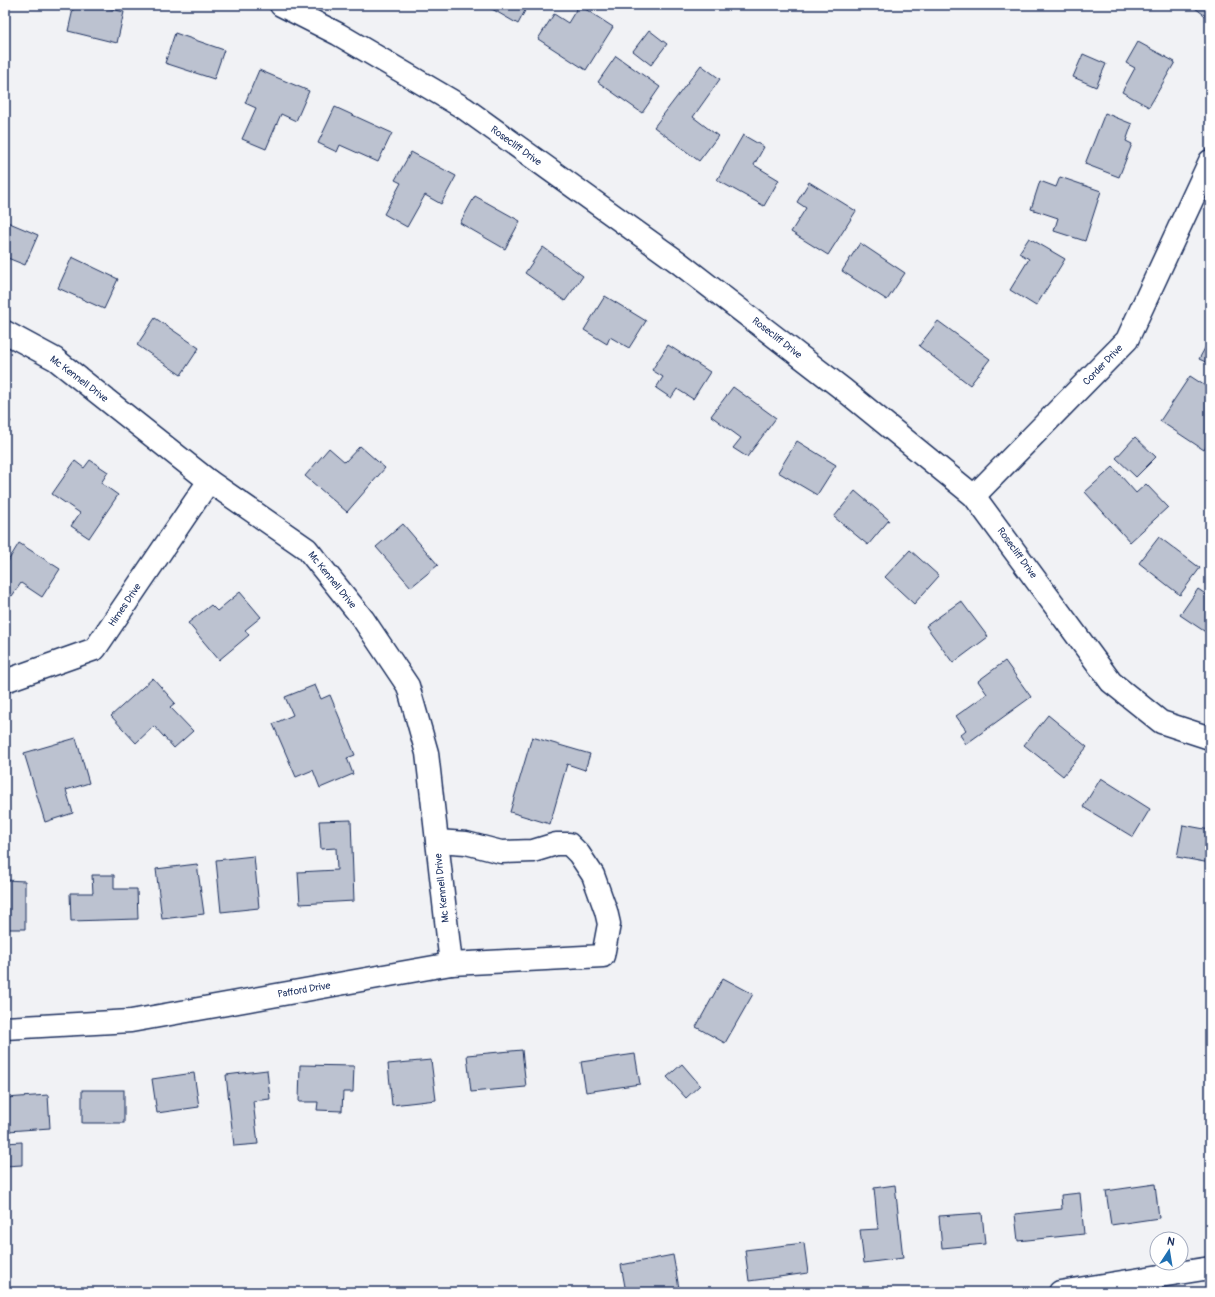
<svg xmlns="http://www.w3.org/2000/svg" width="1215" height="1297" font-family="Pangolin,sans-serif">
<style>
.building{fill:#bcc2d0;stroke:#1b2f5e}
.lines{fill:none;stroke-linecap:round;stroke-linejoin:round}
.minor-casing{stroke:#1b2f5e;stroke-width:25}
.minor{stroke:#fff;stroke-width:22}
.labels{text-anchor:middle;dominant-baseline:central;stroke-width:3;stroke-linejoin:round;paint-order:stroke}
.street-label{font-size:10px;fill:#1b2f5e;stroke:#fff}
</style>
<rect width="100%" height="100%" fill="#f1f2f5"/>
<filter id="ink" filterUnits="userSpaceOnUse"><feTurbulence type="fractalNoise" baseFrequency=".025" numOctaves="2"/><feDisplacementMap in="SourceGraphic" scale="8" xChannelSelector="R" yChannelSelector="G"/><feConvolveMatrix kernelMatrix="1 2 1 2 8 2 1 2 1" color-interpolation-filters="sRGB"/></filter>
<g filter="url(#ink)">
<g class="building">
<polygon points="74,5 95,5 124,12 117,43 68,31"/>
<polygon points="485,5 528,5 518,24"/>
<polygon points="579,5 613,27 586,70 538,39 554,14 568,23"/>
<polygon points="1197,5 1210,5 1210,12 1207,17 1195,8"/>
<polygon points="649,30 667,44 651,65 633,51"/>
<polygon points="175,33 224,50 214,79 165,63"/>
<polygon points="1138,42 1175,62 1149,107 1122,92 1135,68 1126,63"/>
<polygon points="1083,54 1106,64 1096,87 1073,77"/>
<polygon points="616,56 660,87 642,113 598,82"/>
<polygon points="701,65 720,79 693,117 718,136 699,161 654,127"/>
<polygon points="259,70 309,91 296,121 281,114 266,149 242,139 256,108 245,103"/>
<polygon points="335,107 392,133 378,162 340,145 337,152 318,143"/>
<polygon points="1105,113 1132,124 1126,141 1132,144 1119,177 1085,164"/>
<polygon points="743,135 764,147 754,165 779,180 764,206 717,180"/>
<polygon points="411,152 456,176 441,204 425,195 407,227 384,214 401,183 395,180"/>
<polygon points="1060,177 1101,191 1085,241 1054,231 1058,218 1031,209 1040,181 1056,187"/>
<polygon points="809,182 856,211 828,255 791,232 806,208 797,202"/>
<polygon points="475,196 520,221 505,249 460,223"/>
<polygon points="5,221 38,235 25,265 5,257"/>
<polygon points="1029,238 1065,259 1036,306 1010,290 1029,259 1019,253"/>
<polygon points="860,243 905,273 887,300 842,271"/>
<polygon points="543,247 583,276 565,301 525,273"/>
<polygon points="72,257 118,279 104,309 58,288"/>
<polygon points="605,296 646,321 629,348 610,337 607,344 584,330"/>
<polygon points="155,318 199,348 181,375 137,345"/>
<polygon points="938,321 990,359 970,385 919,346"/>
<polygon points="1210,339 1210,364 1199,359"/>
<polygon points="668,345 710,372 693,399 677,389 671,398 656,388 663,377 652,370"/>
<polygon points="1190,376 1210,389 1210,441 1204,450 1160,421"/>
<polygon points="733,387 776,418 747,457 733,448 741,438 711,416"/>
<polygon points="5,418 11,421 5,432"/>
<polygon points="1135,437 1156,457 1136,477 1116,458"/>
<polygon points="797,441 836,465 817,495 778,472"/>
<polygon points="360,446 385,468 347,512 305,476 329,448 345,462"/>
<polygon points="90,460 108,472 101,483 118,495 89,538 71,526 80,513 52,494 75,461 84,468"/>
<polygon points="1113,467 1136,493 1146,484 1168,507 1130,542 1085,492"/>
<polygon points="855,491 889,520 868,545 834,517"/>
<polygon points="403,524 438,565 411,587 376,547"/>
<polygon points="1159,537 1200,568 1180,595 1139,563"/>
<polygon points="19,543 60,569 42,597 21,583 12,596 5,592 5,566"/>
<polygon points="910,550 939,576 914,604 885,577"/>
<polygon points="1198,589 1210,597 1210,635 1180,615"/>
<polygon points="240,592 261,617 245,630 249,635 219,660 188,623 211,605 217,611"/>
<polygon points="961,601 988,637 953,663 926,626"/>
<polygon points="1005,661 1031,697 966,744 960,735 966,730 956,716 987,694 978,681"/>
<polygon points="153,678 175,703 170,707 193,731 174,748 154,726 136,743 111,716"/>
<polygon points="315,685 321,699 330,695 355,755 347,758 353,774 320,788 313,770 296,777 273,724 293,715 285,697"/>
<polygon points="1048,715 1087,747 1063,776 1024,745"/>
<polygon points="532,737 590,754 585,770 567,764 550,824 510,812"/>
<polygon points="76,738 89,783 66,790 73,813 45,822 24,753"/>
<polygon points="1101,778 1150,809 1133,837 1083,807"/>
<polygon points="351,820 354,901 300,904 298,872 337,870 336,848 321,849 319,821"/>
<polygon points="1183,825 1210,830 1210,863 1177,857"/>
<polygon points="254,856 259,908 221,912 216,860"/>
<polygon points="197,864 204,914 162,919 156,869"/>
<polygon points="92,875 114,875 114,889 137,889 138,919 71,921 70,893 93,893"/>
<polygon points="5,880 25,881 25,929 5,929"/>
<polygon points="723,978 753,994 725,1043 696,1027"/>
<polygon points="522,1050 526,1087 471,1092 467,1055"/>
<polygon points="635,1054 640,1084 586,1092 581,1062"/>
<polygon points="431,1060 436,1100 392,1105 388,1064"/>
<polygon points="682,1064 700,1085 686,1098 667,1077"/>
<polygon points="300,1065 354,1066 353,1092 343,1092 342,1111 317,1110 318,1102 299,1102"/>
<polygon points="267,1070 270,1099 253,1101 258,1144 234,1146 226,1075"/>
<polygon points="194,1073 199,1107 157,1113 152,1079"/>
<rect x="82" y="1090" width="42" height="33"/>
<polygon points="48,1095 50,1128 8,1131 6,1098"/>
<polygon points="22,1142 22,1165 5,1166 5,1143"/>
<polygon points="1155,1184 1159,1218 1111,1225 1106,1191"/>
<polygon points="895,1185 903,1258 864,1263 860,1230 878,1229 874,1188"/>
<polygon points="1080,1193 1084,1234 1018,1241 1015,1214 1062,1209 1061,1195"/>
<polygon points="982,1213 985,1244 942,1248 939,1216"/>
<polygon points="804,1243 808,1273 749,1281 745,1250"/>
<polygon points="673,1255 679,1288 655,1292 626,1292 621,1265"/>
</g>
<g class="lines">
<g class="minor-casing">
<g id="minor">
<polyline points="281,5 338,34 464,108 678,262 844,390 974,496 1111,682 1161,722 1210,738"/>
<polyline points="5,332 55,359 209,481 307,549 363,619 408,686 427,753 451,964"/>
<polyline points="974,496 1127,340 1210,161"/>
<polyline points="5,681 95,649 209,481"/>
<polyline points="5,1028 131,1021 451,964 603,956 609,924 606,911 593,875 579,854 569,844 556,844 533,851 501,852 466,843 437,841"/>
<polyline points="1060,1292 1210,1268"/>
</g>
</g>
<use href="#minor" class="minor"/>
</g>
</g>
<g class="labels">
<g class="street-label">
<text transform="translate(516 146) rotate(36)">Rosecliff Drive</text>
<text transform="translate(777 338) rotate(38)">Rosecliff Drive</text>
<text transform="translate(1103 365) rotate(-46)">Corder Drive</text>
<text transform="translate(79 379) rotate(37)">Mc Kennell Drive</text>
<text transform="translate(1017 553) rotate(54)">Rosecliff Drive</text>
<text transform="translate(332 580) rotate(51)">Mc Kennell Drive</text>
<text transform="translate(125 605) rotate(-56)">Himes Drive</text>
<text transform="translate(442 888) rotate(-96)">Mc Kennell Drive</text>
<text transform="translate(304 990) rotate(-10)">Pafford Drive</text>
</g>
</g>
<rect width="1215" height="1297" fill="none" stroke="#fff" stroke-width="20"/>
<rect x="10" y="10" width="1195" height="1277" fill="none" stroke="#1b2f5e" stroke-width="1.5" filter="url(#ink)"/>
<g transform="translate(1169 1251) rotate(12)"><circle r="19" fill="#ffffff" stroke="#a4acbf"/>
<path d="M0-3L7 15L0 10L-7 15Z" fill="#1f6fb2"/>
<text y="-6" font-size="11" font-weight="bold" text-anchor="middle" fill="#1b2f5e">N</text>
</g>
</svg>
